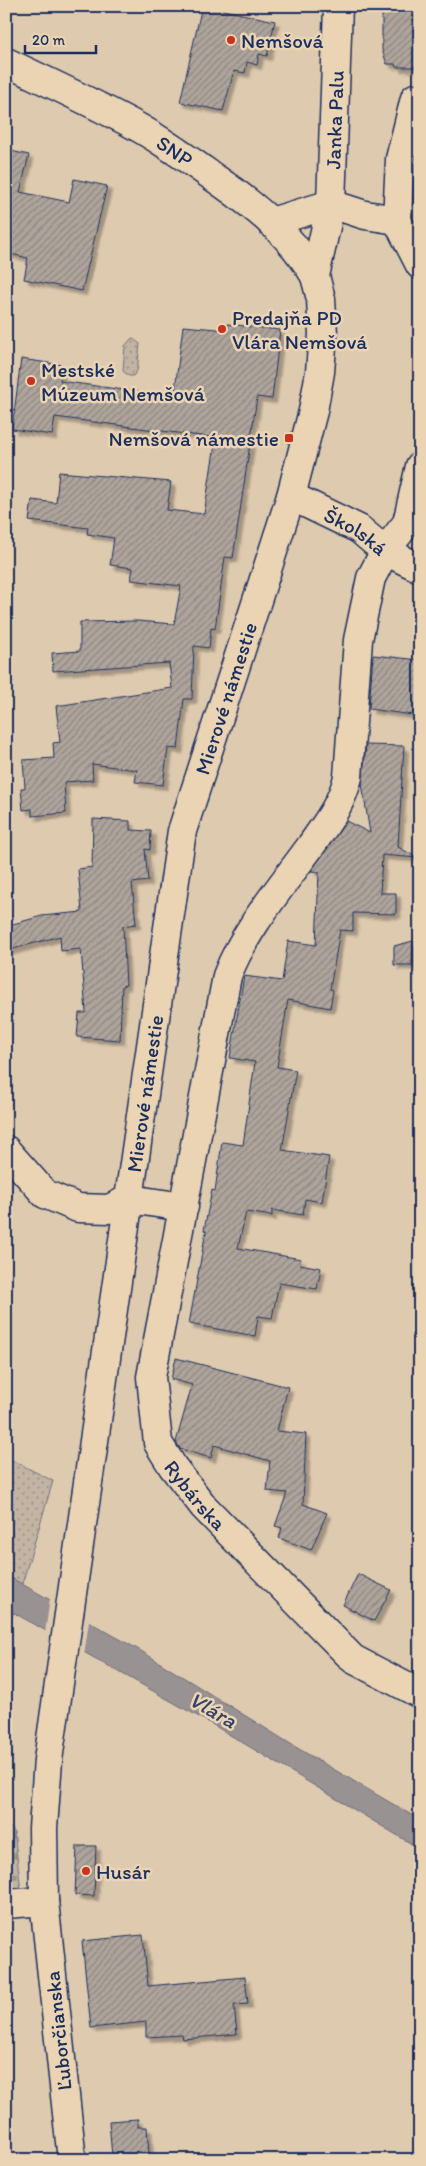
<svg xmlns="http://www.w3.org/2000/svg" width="426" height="2166" font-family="Itim,sans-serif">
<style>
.grass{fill:url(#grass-dots);stroke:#6e7180}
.cemetery{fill:url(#cemetery-stones);stroke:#6e7180}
.water{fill:#999292;stroke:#676a7d}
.pier{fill:#decaaf}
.building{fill:url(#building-hatch);stroke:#1b2f5e;filter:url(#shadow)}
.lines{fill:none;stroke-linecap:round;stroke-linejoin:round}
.minor-casing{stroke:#1b2f5e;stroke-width:31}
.tertiary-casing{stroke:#1b2f5e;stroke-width:31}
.secondary-casing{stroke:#1b2f5e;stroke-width:31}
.minor{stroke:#ebd4b4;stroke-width:28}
.tertiary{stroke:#ebd4b4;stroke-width:28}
.secondary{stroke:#ebd4b4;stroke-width:28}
.poi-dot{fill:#c8321e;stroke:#ebd4b4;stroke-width:2}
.labels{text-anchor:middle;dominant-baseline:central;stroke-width:5;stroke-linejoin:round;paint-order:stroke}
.poi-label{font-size:21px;fill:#1b2f5e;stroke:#ebd4b4;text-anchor:start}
.street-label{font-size:21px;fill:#1b2f5e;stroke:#ebd4b4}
.water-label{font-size:22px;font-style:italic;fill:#344368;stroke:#ebd4b4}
</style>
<defs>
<pattern id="grass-dots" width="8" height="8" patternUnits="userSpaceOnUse" patternTransform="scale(1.25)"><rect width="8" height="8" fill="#c2b3a3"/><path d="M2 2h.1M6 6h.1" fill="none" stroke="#9d9288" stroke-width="1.8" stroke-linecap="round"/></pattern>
<pattern id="cemetery-stones" width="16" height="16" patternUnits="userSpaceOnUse" patternTransform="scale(1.25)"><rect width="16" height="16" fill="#c2b3a3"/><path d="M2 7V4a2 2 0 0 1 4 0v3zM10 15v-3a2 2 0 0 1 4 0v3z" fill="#9d9288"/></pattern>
<pattern id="building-hatch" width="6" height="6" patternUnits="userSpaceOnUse" patternTransform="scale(1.25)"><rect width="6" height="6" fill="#aea49b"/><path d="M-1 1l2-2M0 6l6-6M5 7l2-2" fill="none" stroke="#8d8682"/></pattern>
<filter id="shadow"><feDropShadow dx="4.5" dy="4.5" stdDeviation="1" flood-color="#0004"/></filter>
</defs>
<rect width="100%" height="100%" fill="#decaaf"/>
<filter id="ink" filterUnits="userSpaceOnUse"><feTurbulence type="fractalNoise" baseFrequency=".02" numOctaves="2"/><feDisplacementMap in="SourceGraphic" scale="10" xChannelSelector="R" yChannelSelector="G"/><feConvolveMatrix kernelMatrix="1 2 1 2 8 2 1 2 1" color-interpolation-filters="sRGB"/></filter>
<g filter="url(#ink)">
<g class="grass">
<polygon points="132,338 140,344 137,371 133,376 129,376 123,371 125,346"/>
<polygon points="6,1457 53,1481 6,1637"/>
</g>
<polygon class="cemetery" points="6,1824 14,1831 21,1891 6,1892"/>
<polygon class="water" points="6,1575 141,1651 294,1746 420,1820 420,1849 210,1723 7,1609"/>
<polygon class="pier" points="50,1598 89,1621 84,1655 45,1633"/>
<g class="building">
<polygon points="202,6 224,6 223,10 275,21 267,56 259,54 257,65 247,62 245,73 234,71 223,111 180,102"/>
<polygon points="382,6 420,6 420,67 396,67 395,64 387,64 382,50"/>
<polygon points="6,150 29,155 20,192 69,202 74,179 107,186 82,291 24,279 28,258 6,253"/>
<polygon points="227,324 280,330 272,399 257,397 233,558 225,557 215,629 211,628 209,648 194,646 192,699 184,699 178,749 168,748 163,785 135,782 137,770 92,764 93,780 64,782 66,813 32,816 32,809 23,810 21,788 25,788 23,760 54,758 53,743 60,742 56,706 172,688 169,663 53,671 52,653 80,651 80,622 137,621 174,624 181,586 131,580 133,568 110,565 114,538 87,534 88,528 29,521 32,500 56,503 59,472 171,482 167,510 204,514 216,438 55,417 52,435 12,429 21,359 62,365 60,381 174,397 183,326 227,330"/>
<polygon points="373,655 420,660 420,716 369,709"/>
<polygon points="366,745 404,746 398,847 418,858 382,855 380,893 396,893 396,914 353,913 353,931 340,930 330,989 333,990 330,1008 288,1000 277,1067 296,1070 282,1150 329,1157 322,1202 305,1199 303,1215 272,1210 272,1216 246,1212 238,1248 301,1259 300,1264 321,1268 317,1289 279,1283 272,1318 258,1316 255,1336 189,1324 206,1231 204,1230 212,1190 215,1191 222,1142 243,1145 255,1062 230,1058 244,976 282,981 288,941 316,945 319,872 311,871 346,821 370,833 362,784"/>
<polygon points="93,819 130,821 130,830 151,831 150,850 145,849 148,881 132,883 136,924 123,926 126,985 122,986 120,1040 77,1037 79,1013 86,1013 81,949 61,951 60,936 6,951 6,926 42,916 82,912 78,869 92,867"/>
<polygon points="413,941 412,965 394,965 394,946"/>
<polygon points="176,1358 288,1387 277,1431 306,1434 303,1504 327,1513 311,1550 279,1538 282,1528 275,1526 287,1493 267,1491 270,1461 214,1445 211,1458 180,1449 176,1442 192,1385 171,1379"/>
<polygon points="358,1574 391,1590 374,1621 343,1605"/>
<polygon points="77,1846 96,1846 94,1896 75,1895"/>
<polygon points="143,1935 148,1986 245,1977 248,2004 234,2005 237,2034 183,2039 182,2035 146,2037 146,2022 91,2028 82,1941"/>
<polygon points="138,2119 138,2127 147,2127 149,2154 112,2157 109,2121"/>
</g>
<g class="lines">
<g class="minor-casing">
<g id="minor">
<polyline points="415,98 400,159 397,220 420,265"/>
<polyline points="331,204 365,215 397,220"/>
<path id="s1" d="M 420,466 L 407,523 L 385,551 L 371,578 L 358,640 L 348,777 C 342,804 326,824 310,847 C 281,887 245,929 227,976 L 151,1377 L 158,1443 L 173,1467 L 204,1507 L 353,1659 L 420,1694"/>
<path id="s2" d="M 291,496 L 359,529 L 385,551 L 420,568"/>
<polyline points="6,1150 45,1194 78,1208 109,1209 129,1199 184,1207"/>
<polyline points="6,1904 44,1901"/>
</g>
</g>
<g class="tertiary-casing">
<g id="tertiary">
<path id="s3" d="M 6,62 C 44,80 82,98 119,117 C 153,134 185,157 216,179 C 255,206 291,235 315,276"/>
</g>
</g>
<g class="secondary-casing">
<g id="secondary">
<polyline points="271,222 331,204"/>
<path id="s4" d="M 72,2160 L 44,1901 L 43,1828 L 48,1760 L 182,831 L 291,496 L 313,411 L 320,372 L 323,334 L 321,299 L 315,276 L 331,204 L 338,6"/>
</g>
</g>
<use href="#minor" class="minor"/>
<use href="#tertiary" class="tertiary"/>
<use href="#secondary" class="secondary"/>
</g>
</g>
<g class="poi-dot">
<circle cx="231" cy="40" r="5"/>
<circle cx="222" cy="329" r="5"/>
<circle cx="31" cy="381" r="5"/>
<rect x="284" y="433" width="10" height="10" rx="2.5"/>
<circle cx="86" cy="1871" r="5"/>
</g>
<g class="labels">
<g class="poi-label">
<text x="241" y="40">Nemšová</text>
<text x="232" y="317">Predajňa PD<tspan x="232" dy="24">Vlára Nemšová</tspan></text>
<text x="41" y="369">Mestské<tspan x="41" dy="24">Múzeum Nemšová</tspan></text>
<text x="279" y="438" text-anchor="end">Nemšová námestie</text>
<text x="96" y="1871">Husár</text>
</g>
<g class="street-label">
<text stroke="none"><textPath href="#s4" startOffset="2075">Janka Palu</textPath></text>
<text stroke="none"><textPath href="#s3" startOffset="191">SNP</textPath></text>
<text stroke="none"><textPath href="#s2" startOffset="74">Školská</textPath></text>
<text stroke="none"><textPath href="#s4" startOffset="1480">Mierové námestie</textPath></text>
<text stroke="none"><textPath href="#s4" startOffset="1075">Mierové námestie</textPath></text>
<text stroke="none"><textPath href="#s1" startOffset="1098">Rybárska</textPath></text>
<text transform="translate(58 2031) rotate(-96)">Ľuborčianska</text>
</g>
<g class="water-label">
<text transform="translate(213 1710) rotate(30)">Vlára</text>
</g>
</g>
<rect width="426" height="2166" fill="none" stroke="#ebd4b4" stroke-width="25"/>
<rect x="12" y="12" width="401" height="2141" fill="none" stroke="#1b2f5e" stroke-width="2" filter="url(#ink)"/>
<path d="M25 45v8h71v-8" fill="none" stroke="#1b2f5e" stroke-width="2.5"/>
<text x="32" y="45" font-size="15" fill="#1b2f5e" stroke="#ebd4b4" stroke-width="4" paint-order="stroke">20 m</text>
</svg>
